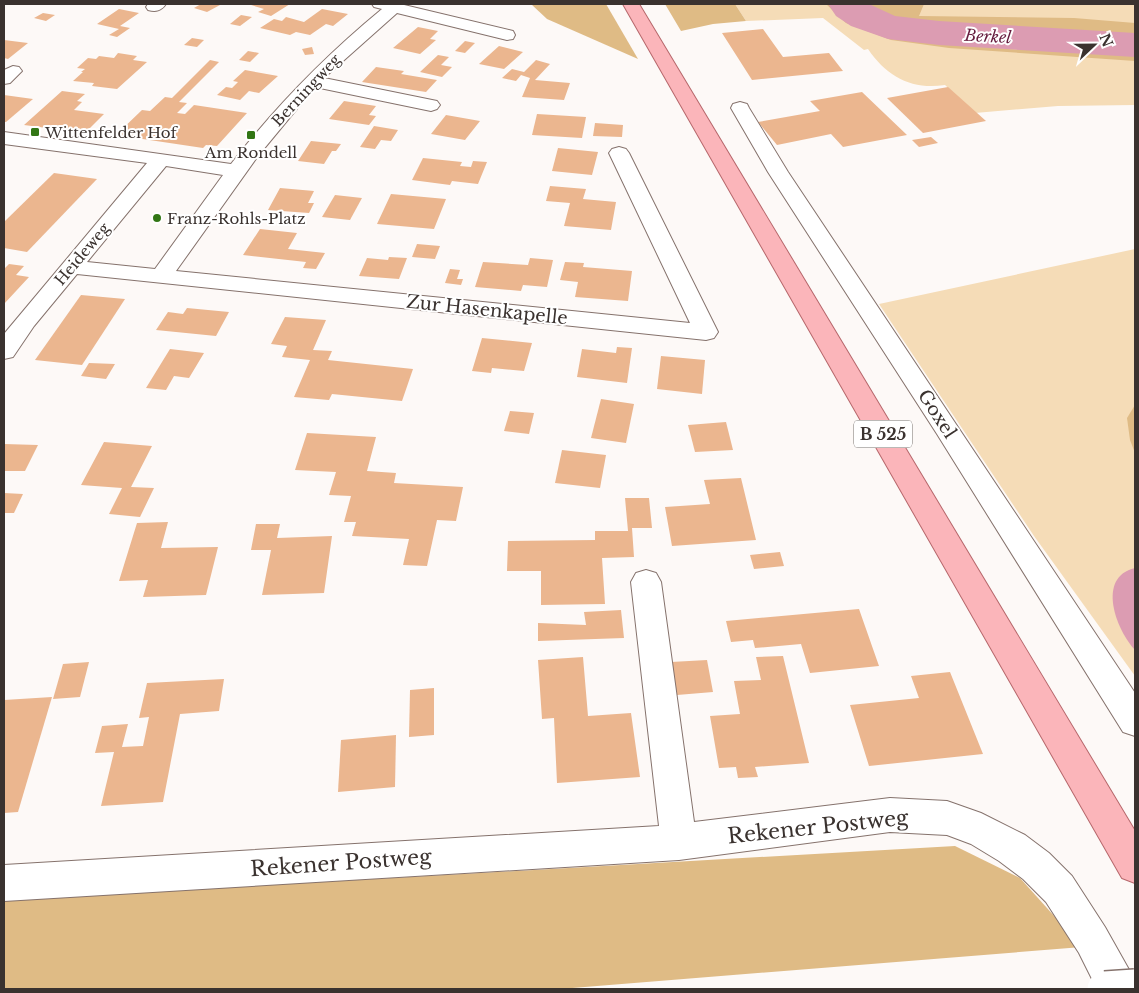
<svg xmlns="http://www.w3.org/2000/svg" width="1139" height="993" font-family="'Libre Baskerville',serif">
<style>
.green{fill:#f5dcb7}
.forest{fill:#dfbb85}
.water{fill:#dc9cb2}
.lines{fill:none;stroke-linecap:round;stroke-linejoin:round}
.river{fill:#dc9cb2;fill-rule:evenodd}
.building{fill:#ebb68f}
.minor-casing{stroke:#85726c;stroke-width:2}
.major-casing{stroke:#b6676b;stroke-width:2}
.minor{fill:#fff;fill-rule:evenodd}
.major{fill:#fbb5ba;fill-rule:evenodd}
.minor-bridge-casing{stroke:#85726c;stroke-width:38;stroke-linecap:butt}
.minor-bridge{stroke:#fff;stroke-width:35}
.poi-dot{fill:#327615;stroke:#fff;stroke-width:2}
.labels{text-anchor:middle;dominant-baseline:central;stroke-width:4;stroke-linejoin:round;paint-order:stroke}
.far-street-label{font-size:15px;fill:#3a322f;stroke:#fff}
.far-poi-label{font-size:15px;fill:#3a322f;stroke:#fff;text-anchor:start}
.far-water-label{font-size:16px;font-style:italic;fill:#651b3d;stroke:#fff}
.shield{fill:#fff;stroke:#75706d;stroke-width:1}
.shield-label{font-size:16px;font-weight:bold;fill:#3a322f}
.street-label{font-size:18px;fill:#3a322f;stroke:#fff}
.near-street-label{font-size:21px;fill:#3a322f;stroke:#fff}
</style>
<rect width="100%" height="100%" fill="#fdf9f7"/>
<g class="green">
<path d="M 735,4 L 1135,4 L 1135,105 L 1058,106 L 975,113 L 945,85 C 912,90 887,77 868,49 L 864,50 L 823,18 L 746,21 Z"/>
<polygon points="1135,249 1135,676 1034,536 879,304"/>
</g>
<g class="forest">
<polygon points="531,4 606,4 638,59 547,19"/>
<polygon points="665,4 735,4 746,21 713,24 681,31"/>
<polygon points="826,4 836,4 850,19 879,32 906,38 1008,49 1135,54 1135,61 949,48 891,40 846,23"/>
<path d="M 859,4 L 924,4 L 919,16 L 1074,18 L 1135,23 L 1135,35 C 1101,33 1066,30 1032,28 C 975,24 910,35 859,4 Z"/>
<polygon points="1135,405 1135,453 1130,440 1127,418"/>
<polygon points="955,846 1020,878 1082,947 560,989 4,989 4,900"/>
</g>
<path class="water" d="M 1135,568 L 1135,650 C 1116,630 1096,577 1135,568 Z"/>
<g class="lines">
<polygon class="river" points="828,4 869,4 895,16 939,21 1135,33 1135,57 939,45 888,39 851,26 836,16"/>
</g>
<g class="building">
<polygon points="201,4 217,4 220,5 207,12 194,8"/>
<polygon points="248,4 290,4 271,16 258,12 264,9"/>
<polygon points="119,9 139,13 120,26 130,28 117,37 109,35 119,29 97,24"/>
<polygon points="322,9 348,14 333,26 326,24 310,35 296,32 290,35 260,28 274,19 282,21 286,17 304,22"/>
<polygon points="43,13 55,15 46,21 34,18"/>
<polygon points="241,15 252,17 240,26 230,24"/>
<polygon points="418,27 438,31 430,39 436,40 420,54 393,48"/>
<polygon points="763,29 783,57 829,53 843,71 752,80 722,33"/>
<polygon points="192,38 204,40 197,47 184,45"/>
<polygon points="4,40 28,43 8,59 4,58"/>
<polygon points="465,41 475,43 465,53 455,51"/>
<polygon points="499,46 523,52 504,69 479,64"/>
<polygon points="312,47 314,54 305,55 302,49"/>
<polygon points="248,51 259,53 250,62 239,60"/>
<polygon points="118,53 137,56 133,60 147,62 117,89 92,86 94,83 73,81 83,72 81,72 85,69 77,68 88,58 96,59 99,56 114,58"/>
<polygon points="438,55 449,57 441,65 452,67 442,77 420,72"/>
<polygon points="210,60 219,62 179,102 187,103 177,113 185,114 194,105 247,113 217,146 206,145 203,148 116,135 142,110 150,111 165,97 172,98"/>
<polygon points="536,60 550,64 535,80 570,83 564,100 522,97 530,78 521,75 516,81 502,78 512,69 524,72"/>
<polygon points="376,67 404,71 401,74 437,80 426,92 362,82"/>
<polygon points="245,70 278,76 259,93 249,91 240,100 217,95 226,87 232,88 238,82 233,81"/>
<polygon points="948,87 986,121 923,133 887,98"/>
<polygon points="62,91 85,94 77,101 82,102 74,110 104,114 85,133 24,125"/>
<polygon points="862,92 907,135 843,147 831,134 777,145 758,122 820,111 810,101"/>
<polygon points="4,95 33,99 6,122 4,122"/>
<polygon points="344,101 376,106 369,115 376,116 369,125 329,119"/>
<polygon points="537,114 586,117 582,138 532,135"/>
<polygon points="446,115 480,121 465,140 431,134"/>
<polygon points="595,123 623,125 622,137 593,136"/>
<polygon points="374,126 398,130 391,141 381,140 375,149 360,147"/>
<polygon points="931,137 938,143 919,147 912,140"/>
<polygon points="311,141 341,144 336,151 332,151 324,164 298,161"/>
<polygon points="558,148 598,152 592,175 552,171"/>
<polygon points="423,158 462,162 460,166 471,167 473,161 487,162 478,184 452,181 450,185 412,180"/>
<polygon points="54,173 97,179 27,252 4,248 4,222"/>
<polygon points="550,186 586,189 583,199 616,202 611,230 564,226 570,203 546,201"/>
<polygon points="280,188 314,191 308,203 314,203 309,213 268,210"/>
<polygon points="391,194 446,199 434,229 377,224"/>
<polygon points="335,195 362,198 350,220 322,217"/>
<polygon points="260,229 297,233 288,249 325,253 316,269 303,268 306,262 243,255"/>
<polygon points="417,244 440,246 435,259 412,257"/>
<polygon points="389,257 407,258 399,279 359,276 367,258 388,260"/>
<polygon points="530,258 553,260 547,287 523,285 521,291 475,287 483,262 528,265"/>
<polygon points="565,262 584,263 583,267 632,271 628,301 575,297 578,282 560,280"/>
<polygon points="9,264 24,266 16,275 29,277 4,304 4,269"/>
<polygon points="450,269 460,270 457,279 463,279 461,285 445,283"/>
<polygon points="81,295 125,299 82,365 35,360"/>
<polygon points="187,308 229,312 216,336 156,330 168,312 183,314"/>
<polygon points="285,317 326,320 313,350 332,351 328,360 413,369 402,401 332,394 329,400 294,397 310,360 282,357 287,346 271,344"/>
<polygon points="482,338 532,343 524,371 492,368 491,373 472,371"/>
<polygon points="617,347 632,348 627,383 577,377 582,349 616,353"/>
<polygon points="170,349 204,353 189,378 174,376 166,390 146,388"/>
<polygon points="661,356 705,360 702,394 657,389"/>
<polygon points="89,363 115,364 106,379 81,376"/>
<polygon points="601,399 634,404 626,443 591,438"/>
<polygon points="510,411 534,413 529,434 504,431"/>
<polygon points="726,422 733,450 695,452 688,425"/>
<polygon points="307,433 376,437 367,471 396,473 394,483 463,487 456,521 437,520 427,566 403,565 409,539 352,536 356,522 344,522 351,496 329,495 336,472 295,470"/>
<polygon points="104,442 152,446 131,487 154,488 140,517 109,514 122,488 81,485"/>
<polygon points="4,444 38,445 25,471 4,471"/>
<polygon points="562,450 606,455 600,488 555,483"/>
<polygon points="741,478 756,540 672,546 665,507 710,504 704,480"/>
<polygon points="4,493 23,494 14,513 4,513"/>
<polygon points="625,498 649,498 652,528 632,528 634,557 602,558 605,604 541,605 541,571 507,571 508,541 595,540 595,531 628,531"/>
<polygon points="168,522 161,548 218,547 206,595 143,597 148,580 119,581 137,523"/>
<polygon points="256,524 280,524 277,538 332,536 324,593 262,595 271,550 251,550"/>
<polygon points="780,552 784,566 754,569 750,555"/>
<polygon points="859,609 879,666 810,673 801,644 755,648 753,640 731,642 726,621"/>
<polygon points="621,610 624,638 538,641 538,623 586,625 584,612"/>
<polygon points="783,656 809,763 755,767 758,777 738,778 736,767 719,768 710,716 740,714 734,681 761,680 756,657"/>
<polygon points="583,657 588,716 631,713 640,777 557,783 554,718 542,719 538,660"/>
<polygon points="707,660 713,692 677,695 671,662"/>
<polygon points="89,662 80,697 53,699 63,664"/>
<polygon points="950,672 983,754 869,766 850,705 919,698 911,676"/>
<polygon points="224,679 219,711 180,714 163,802 101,806 114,752 95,753 102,726 128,724 122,747 143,746 149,717 139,718 147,683"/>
<polygon points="434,688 434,735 409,737 410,690"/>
<polygon points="52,697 18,812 4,813 4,700"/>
<polygon points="396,735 395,787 338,792 341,740"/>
</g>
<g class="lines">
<g class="minor-casing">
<g id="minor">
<path d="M 148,4 L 166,4 C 161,11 156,12 148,10 L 146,7 Z"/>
<path d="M 372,4 L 400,4 L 513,31 L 515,35 L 513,39 L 507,40 L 397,13 L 324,78 L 437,101 L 440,105 L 437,109 L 431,111 L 315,87 L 258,156 L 176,271 L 690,323 L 609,153 L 612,149 L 619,147 L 626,149 L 629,153 L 718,332 L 714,338 L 706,340 L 77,274 L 34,326 L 13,357 L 4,359 L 4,334 L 147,163 L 4,144 L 4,132 L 231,164 C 276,106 325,56 382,9 L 374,7 ZM 166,166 L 223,175 L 155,269 L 87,262 Z"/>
<polygon points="13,66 19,67 22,71 10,83 4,84 4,70"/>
<polygon points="740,102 747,104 749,108 788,172 1135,693 1135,736 1123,732 937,434 768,172 731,108 733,104"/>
<polygon points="646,570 656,573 661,582 694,822 890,798 947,801 981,813 1025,835 1049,853 1072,876 1105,927 1132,975 1135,989 1097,989 1079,953 1046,902 1023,879 999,861 971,844 947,835 890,832 679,860 4,901 4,865 659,826 631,582 636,573"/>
</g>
</g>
<g class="major-casing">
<polygon id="major" points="623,4 639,4 1135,831 1135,883 1122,878"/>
</g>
<use href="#minor" class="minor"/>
<use href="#major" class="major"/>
<g class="minor-bridge-casing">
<polyline id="minor-bridge" points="1105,989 1135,987"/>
</g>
<use href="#minor-bridge" class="minor-bridge"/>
</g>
<g class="poi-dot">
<rect x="30" y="127" width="10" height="10" rx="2.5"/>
<rect x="246" y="130" width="10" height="10" rx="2.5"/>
<circle cx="157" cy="218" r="5"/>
</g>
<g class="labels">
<g class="far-street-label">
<text transform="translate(306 90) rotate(-47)">Berningweg</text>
<text transform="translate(82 254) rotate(-50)">Heideweg</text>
</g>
<g class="far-poi-label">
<text x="45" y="132">Wittenfelder Hof</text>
<text x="251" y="152" text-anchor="middle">Am Rondell</text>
<text x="167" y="218">Franz-Rohls-Platz</text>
</g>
<g class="far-water-label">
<text transform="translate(988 36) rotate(3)">Berkel</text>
</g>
<rect class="shield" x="854" y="420.5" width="58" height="27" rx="4"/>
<g class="shield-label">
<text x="883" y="434">B 525</text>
</g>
<g class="street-label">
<text transform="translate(487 310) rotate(6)">Zur Hasenkapelle</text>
<text transform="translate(937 414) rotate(57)">Goxel</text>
</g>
<g class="near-street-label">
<text transform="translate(818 827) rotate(-6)">Rekener Postweg</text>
<text transform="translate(341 863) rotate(-4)">Rekener Postweg</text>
</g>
</g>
<rect width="1139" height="993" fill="none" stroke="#3a322f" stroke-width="10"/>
<g transform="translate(1094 45) rotate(68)" stroke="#ffffff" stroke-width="4" paint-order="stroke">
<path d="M0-4L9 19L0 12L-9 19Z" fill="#3a322f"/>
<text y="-8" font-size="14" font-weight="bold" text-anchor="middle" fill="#3a322f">N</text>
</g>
</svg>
